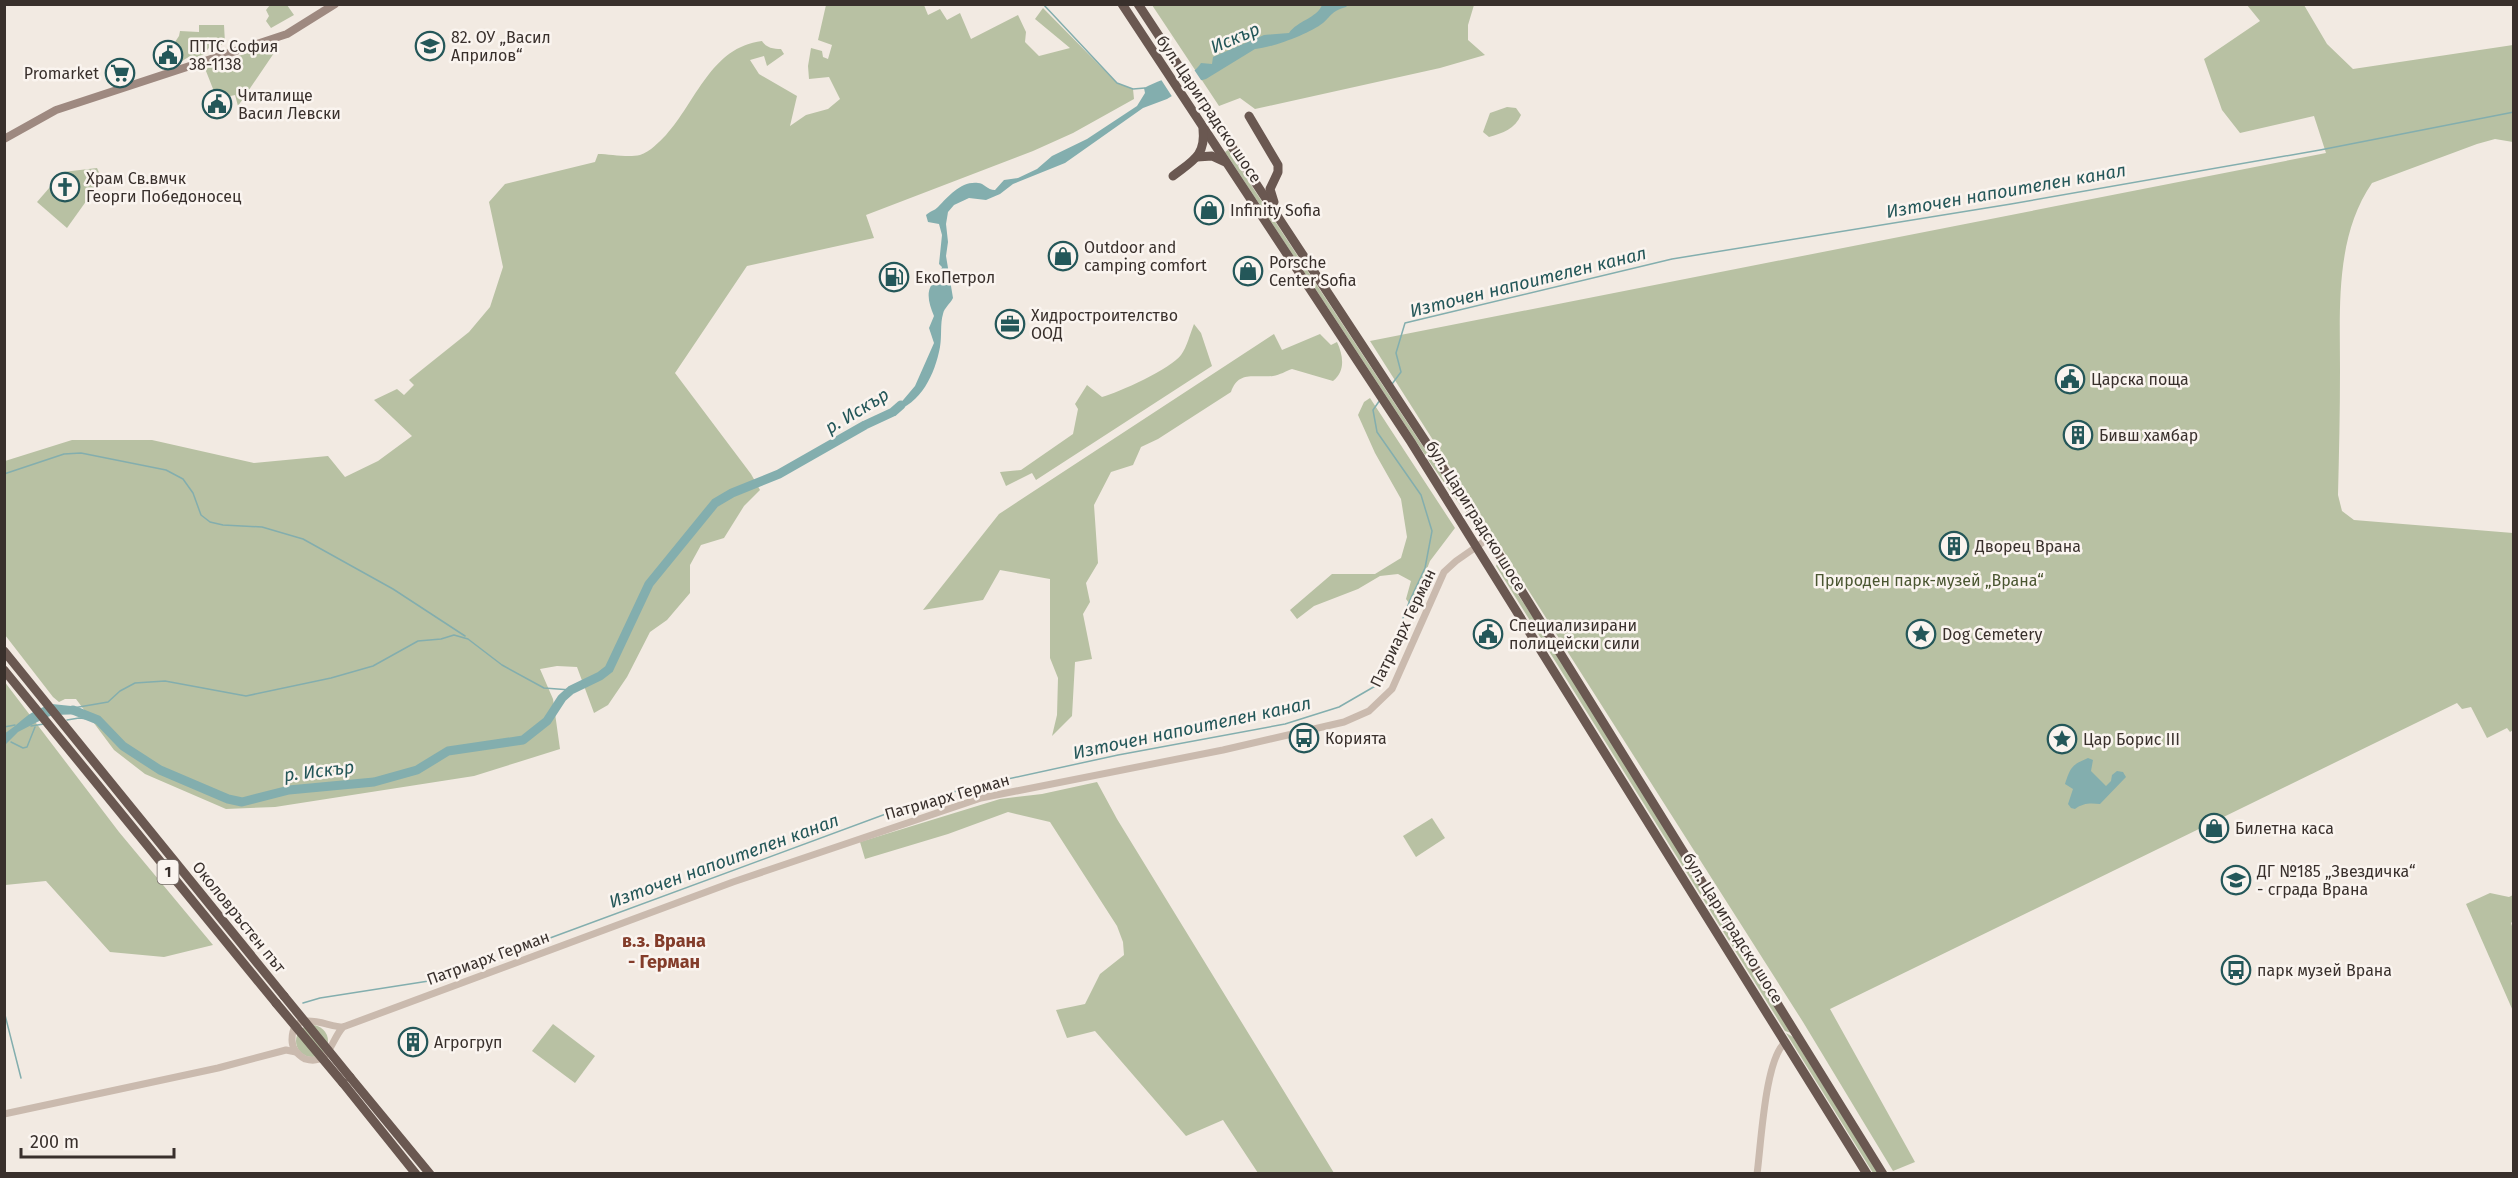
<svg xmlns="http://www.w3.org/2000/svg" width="2518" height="1178" font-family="'Fira Sans',sans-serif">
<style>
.green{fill:#b8c1a3}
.water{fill:#83aeae}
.pier{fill:#f2eae2}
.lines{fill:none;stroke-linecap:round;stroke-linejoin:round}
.stream{stroke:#83aeae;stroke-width:1.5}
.river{stroke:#83aeae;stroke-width:9}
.tertiary{stroke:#cabaae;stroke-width:7}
.secondary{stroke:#9e8980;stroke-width:8}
.trunk{stroke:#6a5851;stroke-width:9}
.trunk-bridge{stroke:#6a5851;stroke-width:9}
.labels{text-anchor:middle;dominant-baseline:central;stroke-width:5;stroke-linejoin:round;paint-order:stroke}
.shield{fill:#faf4ef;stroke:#736b66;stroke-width:1.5}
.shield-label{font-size:15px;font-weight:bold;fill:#39302c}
.poi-label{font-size:16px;fill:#39302c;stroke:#faf4ef;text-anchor:start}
.street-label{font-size:16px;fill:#39302c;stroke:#faf4ef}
.park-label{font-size:16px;fill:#4a5631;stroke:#faf4ef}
.water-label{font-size:18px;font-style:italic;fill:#245759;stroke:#faf4ef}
.neighbourhood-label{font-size:18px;font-weight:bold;fill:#833c2a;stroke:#faf4ef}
</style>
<rect width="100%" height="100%" fill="#f2eae2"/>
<g class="green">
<polygon points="270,5 287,5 294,15 271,28 266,21 269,16 266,10"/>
<path d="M 826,5 L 924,5 L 928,15 L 940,9 L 947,20 L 960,13 L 971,39 L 1018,15 L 1026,32 L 1025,42 L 1039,56 L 1070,48 L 1035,19 L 1043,8 L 1117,83 L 1133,89 L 1134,99 L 1073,133 L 1033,151 L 866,215 L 874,238 L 747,266 L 675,373 L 751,474 L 760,490 L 744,506 L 724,538 L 701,545 L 690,565 L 690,593 L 667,620 L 650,632 L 627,677 L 608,705 L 594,713 L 577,667 L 557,666 L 540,669 L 553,699 L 560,749 L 474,776 L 275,807 L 226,809 L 145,774 L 114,750 L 76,699 L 65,699 L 59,702 L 53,697 L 5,635 L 5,461 L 72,440 L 152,440 L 254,463 L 328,456 L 345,477 L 378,461 L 412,436 L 374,400 L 397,389 L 404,395 L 414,385 L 409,380 L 469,332 L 490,307 L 503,267 L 489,202 L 505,184 L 595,162 L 598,154 C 610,154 628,158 640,155 C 650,152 659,142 666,135 C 696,102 711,47 762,41 C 766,48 774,49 781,49 L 784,54 L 767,66 L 764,56 L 750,60 L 759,74 L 797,96 L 790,126 L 806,115 L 828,109 L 840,99 L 829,77 L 809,79 L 808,66 L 811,48 L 822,51 L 823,57 L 828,59 L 832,45 L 818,40 Z"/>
<polygon points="1152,5 1474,5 1468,25 1468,40 1485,55 1440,68 1255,109 1240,98 1219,106"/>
<path d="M 2247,5 L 2304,5 L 2327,44 L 2353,69 L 2513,45 L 2513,142 L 2495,139 L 2477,144 L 2372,183 C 2335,237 2340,308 2340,370 C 2340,412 2339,454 2338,495 L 2342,511 L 2354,520 L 2513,533 L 2513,730 L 2510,732 L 2507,728 L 2487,738 L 2471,707 L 2462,709 L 2457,703 L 1830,1009 L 1915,1162 L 1893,1171 L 1803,1022 L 1370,341 L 2326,153 L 2314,116 L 2240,133 L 2222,110 L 2204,59 L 2260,21 Z"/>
<polygon points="199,25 224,25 225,43 216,47 213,43 203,55 190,60 187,58 182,61 180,58 175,59 173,45 179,36 180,31 199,32"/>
<polygon points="276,45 274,53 238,106 235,95 217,99 204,66"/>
<path d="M 1507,107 L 1516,108 L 1521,115 C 1515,129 1503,133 1489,137 L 1483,132 L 1490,113 Z"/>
<polygon points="1228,150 1480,533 1431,464 1225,152"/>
<polygon points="97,168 102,179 67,228 37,202 63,172"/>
<path d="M 1194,324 L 1201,333 L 1212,366 L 1036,480 L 1032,473 L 1006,486 L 1000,472 L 1021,470 L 1073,434 L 1078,409 L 1075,404 L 1087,385 L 1102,397 C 1118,393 1172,368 1181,355 C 1187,347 1190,334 1194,324 Z"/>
<path d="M 1274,334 L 1282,350 L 1320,334 L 1331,345 L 1337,342 C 1343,355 1346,371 1333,381 L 1292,369 C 1286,371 1280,375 1273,376 C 1255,378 1238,370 1231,392 L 1158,439 L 1141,447 L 1133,465 L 1111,472 L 1094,505 L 1098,563 L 1086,583 L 1090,602 L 1083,614 L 1092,659 L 1075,662 L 1072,716 L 1052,736 L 1057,715 L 1058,678 L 1050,658 L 1050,579 L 1000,570 L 983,600 L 923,610 L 999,514 Z"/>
<polygon points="1370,398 1455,528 1430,561 1412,607 1406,599 1411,581 1398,574 1380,576 1358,589 1314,606 1297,619 1290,610 1332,574 1375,574 1401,558 1407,537 1401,499 1375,453 1358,415 1364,402"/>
<polygon points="1497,564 1544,633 1791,1033 1785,1031 1496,566"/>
<polygon points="4,681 119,832 213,945 164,957 110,952 46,881 5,885"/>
<polygon points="1097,782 1117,819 1334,1173 1258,1173 1223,1120 1186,1136 1095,1031 1067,1038 1056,1010 1085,1004 1100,974 1124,955 1123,942 1117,926 1050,822 1008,812 948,834 865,859 860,842 1000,799 1042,794"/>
<polygon points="1432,818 1445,838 1416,857 1403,836"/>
<polygon points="2490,893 2509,897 2513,895 2513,921 2511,923 2514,932 2513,1011 2466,904"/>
<polygon points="553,1024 595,1056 575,1083 532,1051"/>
<circle cx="312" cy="1041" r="16"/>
<polygon points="1786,1033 1793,1037 1878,1173 1873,1173"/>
</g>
<g class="water">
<path d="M 1322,5 L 1348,5 L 1346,7 C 1332,11 1333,14 1323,23 C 1309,34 1271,48 1255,49 L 1206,79 L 1195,82 L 1167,99 L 1143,108 L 1065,163 L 1013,184 L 1000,194 L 986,200 L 969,198 L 954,205 L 948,212 L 946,224 L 948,242 L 946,256 L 953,298 C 950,304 944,308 943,314 C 940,324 942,336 940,347 C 935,374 921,404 893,412 L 915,386 L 934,343 L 929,328 L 934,316 C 928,302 924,287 939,278 L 942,267 L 939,264 L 942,235 L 939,224 L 928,222 L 926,215 C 930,211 934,211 938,207 C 949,196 961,181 978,183 C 984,183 987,190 995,190 L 1004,180 L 1018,178 L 1037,169 L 1052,156 L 1087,139 L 1137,106 L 1145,93 L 1144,88 C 1150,85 1156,82 1162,80 C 1177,77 1191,78 1201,63 L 1212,64 L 1213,57 L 1264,35 L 1289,33 C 1297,21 1317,18 1322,5 Z"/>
<path d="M 52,704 L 71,706 L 85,714 L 53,715 L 45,718 L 18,732 L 5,745 L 4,734 C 26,719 25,713 52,704 Z"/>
<path d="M 2088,758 L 2093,760 L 2091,771 L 2106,786 L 2111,781 L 2112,775 L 2117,771 L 2123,772 L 2126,777 L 2100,804 C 2090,803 2083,803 2075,809 L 2071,808 L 2068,804 L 2073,789 L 2065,784 C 2071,766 2072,765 2088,758 Z"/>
</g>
<polygon class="pier" points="1193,68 1203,83 1173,98 1160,78 1181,75"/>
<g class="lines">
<g class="stream">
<polyline points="1043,4 1117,83 1133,89 1145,88"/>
<polyline points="1392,384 1401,372 1396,353 1405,323 1672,259 2011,204 2320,150 2514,112"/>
<polyline points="4,474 64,454 81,453 166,470 183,479 193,493 201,515 210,522 223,525 262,527 303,539 393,589 465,636"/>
<polyline points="73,708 108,702 120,691 135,683 165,681 246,696 331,678 373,666 418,641 441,639 454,635 468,639 502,665 544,688 571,690"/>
<polyline points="67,720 79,718 98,720"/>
<polyline points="31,726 44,724"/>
<polyline points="4,727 15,725"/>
<polyline points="11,742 23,748 27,747 35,727"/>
<polyline points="550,938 929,798 985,784 1118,755 1285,724 1339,707 1377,685 1410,600 1425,568 1432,531 1421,495 1377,432 1373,410 1380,400"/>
<polyline points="303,1003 320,998 448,978 486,962"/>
<polyline points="4,1011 21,1078"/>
</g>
<polyline class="river" points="73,710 98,720 123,746 160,770 228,799 242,802 289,790 374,782 417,770 448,751 523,740 547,721 562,698 571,690 600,676 609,669 649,584 715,503 732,493 779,474 865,425 893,412 901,405"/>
<g class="tertiary">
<path d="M 343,1027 C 330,1041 330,1066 305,1059 C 298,1055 292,1049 292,1040 C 292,1007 327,1027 343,1027 L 733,882 L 981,798 L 1223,750 L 1344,722 L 1369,711 L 1392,689 L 1444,572 L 1456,561 L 1489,538"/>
<polyline points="4,1114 218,1068 286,1050 296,1052"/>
<path d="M 1757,1174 C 1761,1146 1765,1056 1786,1042"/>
</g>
<polyline class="secondary" points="4,139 56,110 287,34 335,4"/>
<g class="trunk">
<polyline points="1122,4 1411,442 1867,1174"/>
<polyline points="1138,4 1485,532 1883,1174"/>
<polyline points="1249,116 1278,165 1278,172 1270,189 1274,202"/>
<polyline points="1197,157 1212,156 1225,162"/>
<path d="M 1173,176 C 1192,161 1206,156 1203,129"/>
<polyline points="4,651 284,996"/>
<polyline points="4,670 276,1003"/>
<polyline points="350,1077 430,1174"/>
<polyline points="343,1083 416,1174"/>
</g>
<g class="trunk-bridge">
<polyline points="284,996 350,1077"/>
<polyline points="276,1003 343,1083"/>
</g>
</g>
<defs>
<g id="school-ring" transform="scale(1.5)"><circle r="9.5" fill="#faf4ef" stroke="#245759" stroke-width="1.5"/><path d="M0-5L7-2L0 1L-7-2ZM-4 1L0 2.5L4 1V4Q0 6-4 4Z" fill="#245759"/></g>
<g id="civic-ring" transform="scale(1.5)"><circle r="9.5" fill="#faf4ef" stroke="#245759" stroke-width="1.5"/><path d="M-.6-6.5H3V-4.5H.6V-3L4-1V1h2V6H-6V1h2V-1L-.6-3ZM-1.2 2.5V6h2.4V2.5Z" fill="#245759"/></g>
<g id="supermarket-ring" transform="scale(1.5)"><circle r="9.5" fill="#faf4ef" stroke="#245759" stroke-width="1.5"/><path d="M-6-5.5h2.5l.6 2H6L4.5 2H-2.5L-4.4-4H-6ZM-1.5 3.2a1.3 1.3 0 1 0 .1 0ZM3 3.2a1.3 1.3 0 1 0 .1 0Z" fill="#245759"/></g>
<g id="church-ring" transform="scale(1.5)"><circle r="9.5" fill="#faf4ef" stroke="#245759" stroke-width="1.5"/><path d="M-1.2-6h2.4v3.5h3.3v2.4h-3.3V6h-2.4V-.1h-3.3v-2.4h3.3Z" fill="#245759"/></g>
<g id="shop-ring" transform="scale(1.5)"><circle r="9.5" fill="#faf4ef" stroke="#245759" stroke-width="1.5"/><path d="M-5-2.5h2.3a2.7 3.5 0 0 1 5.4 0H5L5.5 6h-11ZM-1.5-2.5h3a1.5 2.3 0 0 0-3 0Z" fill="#245759"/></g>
<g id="fuel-ring" transform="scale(1.5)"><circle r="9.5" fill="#faf4ef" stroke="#245759" stroke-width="1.5"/><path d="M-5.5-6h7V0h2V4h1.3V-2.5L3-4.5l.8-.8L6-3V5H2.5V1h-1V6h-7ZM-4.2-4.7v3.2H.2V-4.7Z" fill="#245759"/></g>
<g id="office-ring" transform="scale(1.5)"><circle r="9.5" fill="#faf4ef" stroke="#245759" stroke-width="1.5"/><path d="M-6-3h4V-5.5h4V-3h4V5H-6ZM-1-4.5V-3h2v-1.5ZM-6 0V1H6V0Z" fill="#245759"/></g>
<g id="building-ring" transform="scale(1.5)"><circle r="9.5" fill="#faf4ef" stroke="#245759" stroke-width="1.5"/><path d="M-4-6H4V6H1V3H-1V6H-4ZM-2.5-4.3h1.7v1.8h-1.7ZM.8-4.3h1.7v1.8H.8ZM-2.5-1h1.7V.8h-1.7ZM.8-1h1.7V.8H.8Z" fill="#245759"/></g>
<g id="sight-ring" transform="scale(1.5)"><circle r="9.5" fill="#faf4ef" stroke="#245759" stroke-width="1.5"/><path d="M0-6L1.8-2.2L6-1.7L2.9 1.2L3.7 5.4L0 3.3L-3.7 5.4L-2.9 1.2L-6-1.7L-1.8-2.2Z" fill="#245759"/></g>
<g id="bus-ring" transform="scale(1.5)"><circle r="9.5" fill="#faf4ef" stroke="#245759" stroke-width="1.5"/><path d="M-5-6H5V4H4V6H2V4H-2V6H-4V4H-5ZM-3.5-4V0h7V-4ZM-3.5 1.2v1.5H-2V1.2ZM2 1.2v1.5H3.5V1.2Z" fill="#245759"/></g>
</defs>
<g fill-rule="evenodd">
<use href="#school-ring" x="430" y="46"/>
<use href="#civic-ring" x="168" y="55"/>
<use href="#supermarket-ring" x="120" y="73"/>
<use href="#civic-ring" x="217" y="104"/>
<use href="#church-ring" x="65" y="187"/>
<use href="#shop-ring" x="1209" y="210"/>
<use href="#shop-ring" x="1063" y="256"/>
<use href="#shop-ring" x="1248" y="271"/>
<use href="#fuel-ring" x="894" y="277"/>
<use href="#office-ring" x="1010" y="324"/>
<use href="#civic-ring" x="2070" y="379"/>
<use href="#building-ring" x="2078" y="435"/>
<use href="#building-ring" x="1954" y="546"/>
<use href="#civic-ring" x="1488" y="634"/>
<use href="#sight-ring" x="1921" y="634"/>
<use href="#bus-ring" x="1304" y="738"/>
<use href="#sight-ring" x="2062" y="739"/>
<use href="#shop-ring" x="2214" y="828"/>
<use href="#school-ring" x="2236" y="880"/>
<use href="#bus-ring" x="2236" y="970"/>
<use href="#building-ring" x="413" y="1042"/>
</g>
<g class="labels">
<rect class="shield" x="157.5" y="860" width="21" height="24" rx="4.5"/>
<g class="shield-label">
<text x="168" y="872">1</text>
</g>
<g class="poi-label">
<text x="451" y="37">82. ОУ „Васил<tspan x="451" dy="18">Априлов“</tspan></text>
<text x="189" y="46">ПТТС София<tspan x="189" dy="18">38-1138</tspan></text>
<text x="99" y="73" text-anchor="end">Promarket</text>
<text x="238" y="95">Читалище<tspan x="238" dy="18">Васил Левски</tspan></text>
<text x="86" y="178">Храм Св.вмчк<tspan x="86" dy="18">Георги Победоносец</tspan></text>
<text x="1230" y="210">Infinity Sofia</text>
<text x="1084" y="247">Outdoor and<tspan x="1084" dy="18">camping comfort</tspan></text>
<text x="1269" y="262">Porsche<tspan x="1269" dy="18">Center Sofia</tspan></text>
<text x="915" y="277">ЕкоПетрол</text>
<text x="1031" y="315">Хидростроителство<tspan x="1031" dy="18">ООД</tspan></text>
<text x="2091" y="379">Царска поща</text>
<text x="2099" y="435">Бивш хамбар</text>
<text x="1975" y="546">Дворец Врана</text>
<text x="1509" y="625">Специализирани<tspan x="1509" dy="18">полицейски сили</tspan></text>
<text x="1942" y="634">Dog Cemetery</text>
<text x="1325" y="738">Корията</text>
<text x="2083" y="739">Цар Борис III</text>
<text x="2235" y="828">Билетна каса</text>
<text x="2257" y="871">ДГ №185 „Звездичка“<tspan x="2257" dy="18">- сграда Врана</tspan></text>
<text x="2257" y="970">парк музей Врана</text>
<text x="434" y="1042">Агрогруп</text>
</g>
<g class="street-label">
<text transform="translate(1209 109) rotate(56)">бул. Цариградско шосе</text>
<text transform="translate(1476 516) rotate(58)">бул. Цариградско шосе</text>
<text transform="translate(1403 628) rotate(-64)">Патриарх Герман</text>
<text transform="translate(947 797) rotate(-16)">Патриарх Герман</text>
<text transform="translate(239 917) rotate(51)">Околовръстен път</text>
<text transform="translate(1733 928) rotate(58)">бул. Цариградско шосе</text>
<text transform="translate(488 958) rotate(-20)">Патриарх Герман</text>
</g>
<g class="park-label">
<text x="1929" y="580">Природен парк-музей „Врана“</text>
</g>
<g class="water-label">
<text transform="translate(1235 38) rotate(-23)">Искър</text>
<text transform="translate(2006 191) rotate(-10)">Източен напоителен канал</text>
<text transform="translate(1528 282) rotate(-14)">Източен напоителен канал</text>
<text transform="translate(857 411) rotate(-31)">р. Искър</text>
<text transform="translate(1192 728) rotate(-12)">Източен напоителен канал</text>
<text transform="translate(319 771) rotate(-7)">р. Искър</text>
<text transform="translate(724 861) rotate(-20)">Източен напоителен канал</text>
</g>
<g class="neighbourhood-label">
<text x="664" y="941">в.з. Врана<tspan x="664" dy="21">- Герман</tspan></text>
</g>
</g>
<rect width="2518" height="1178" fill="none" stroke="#39302c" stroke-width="12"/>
<path d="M21 1148v9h153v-9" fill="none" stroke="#39302c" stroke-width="3"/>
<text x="30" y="1148" font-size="18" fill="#39302c" stroke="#faf4ef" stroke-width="4.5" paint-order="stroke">200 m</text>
</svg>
